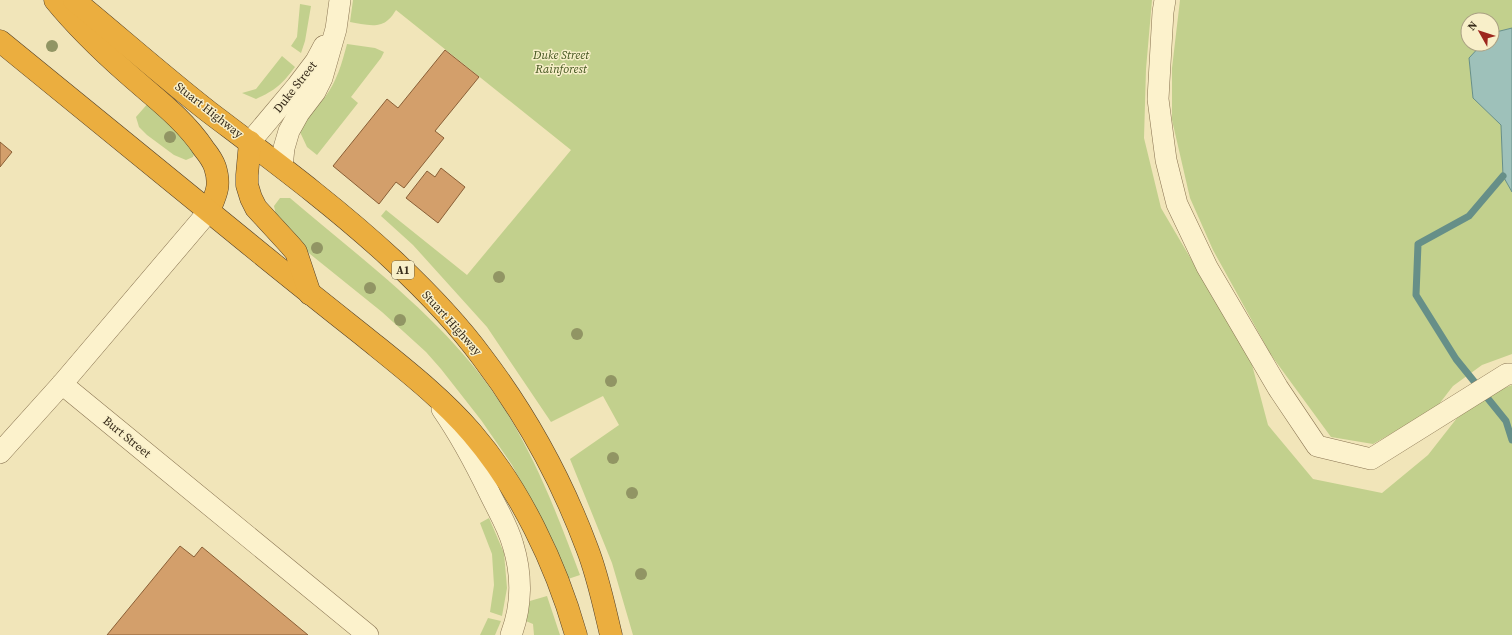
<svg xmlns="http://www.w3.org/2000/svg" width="1512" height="635" font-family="'Source Serif 4',serif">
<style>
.green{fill:#c2d08d}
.water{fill:#9ec1ba;stroke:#668f88}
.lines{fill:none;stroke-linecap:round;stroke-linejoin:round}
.stream{stroke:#668f88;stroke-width:7}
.building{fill:#d39f6b;stroke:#8a5f36}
.street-casing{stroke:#897452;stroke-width:22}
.highway-casing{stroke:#554128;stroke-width:23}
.street{stroke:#fcf2cc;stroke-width:21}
.highway{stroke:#ebae3f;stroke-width:22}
.tree{fill:#919564}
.labels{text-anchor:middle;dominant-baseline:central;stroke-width:3;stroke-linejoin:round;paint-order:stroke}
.shield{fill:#f8efc9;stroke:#70654e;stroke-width:1}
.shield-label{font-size:11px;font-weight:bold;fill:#362a19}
.park-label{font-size:12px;font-style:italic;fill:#42541e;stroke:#f8efc9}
.street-label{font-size:12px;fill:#362a19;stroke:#f8efc9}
</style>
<rect width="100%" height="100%" fill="#f1e5b9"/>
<g class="green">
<path d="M 353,0 L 1152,0 L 1146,69 L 1144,138 L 1161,208 L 1251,361 L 1268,425 L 1313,479 L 1382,493 L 1428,455 L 1457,418 L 1497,391 L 1512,385 L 1512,635 L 633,635 L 612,563 L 570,459 L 619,425 L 603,396 L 551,422 L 487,327 L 413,245 L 381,216 L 386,210 L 467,275 L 571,150 L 396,10 C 394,13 391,18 388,20 C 379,29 362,24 350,22 Z"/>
<polygon points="1180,0 1512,0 1512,28 1492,33 1492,20 1468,20 1468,44 1482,44 1469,58 1473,98 1501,125 1503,176 1512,192 1512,354 1482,365 1453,386 1436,408 1373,444 1331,437 1271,355 1213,250 1190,198 1172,120 1172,68"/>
<polygon points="300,4 311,6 305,41 301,53 291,46 297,37"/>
<path d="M 347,44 L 375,48 L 384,52 L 381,58 L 351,97 L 358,103 L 317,155 L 307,147 L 300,132 C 306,116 314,111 325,97 C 337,81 342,63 347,44 Z"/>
<path d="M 282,56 L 295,67 C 282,84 276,90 256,99 L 242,93 L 256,89 Z"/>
<polygon points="150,101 195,151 193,157 186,160 174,155 147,135 139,127 136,117"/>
<path d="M 280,198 L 290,198 C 366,263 451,324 505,410 C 537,461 559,519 580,575 L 568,579 L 555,545 L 512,465 L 481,420 L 441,369 L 426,352 L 382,312 L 310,254 L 276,215 L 274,206 Z"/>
<polygon points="489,518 504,553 507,588 502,616 490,612 494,585 492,554 480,523"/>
<polygon points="547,596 560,635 534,635 533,624 521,619 523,603"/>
<polygon points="488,618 501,621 495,635 480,635"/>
</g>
<polygon class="water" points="1512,28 1512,192 1503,176 1501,125 1473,98 1469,58 1482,44 1492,44 1492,33"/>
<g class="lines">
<polyline class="stream" points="1503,176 1469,216 1418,244 1416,295 1456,359 1506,421 1512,440"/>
</g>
<g class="building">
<polygon points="445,50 479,77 435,131 444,138 404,188 396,182 379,204 333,166 387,99 398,108"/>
<polygon points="0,142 12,152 0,167"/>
<polygon points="441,168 465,187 438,223 406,198 427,171 435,177"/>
<polygon points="180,546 194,557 202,547 308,635 107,635"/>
</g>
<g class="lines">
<g class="street-casing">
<g id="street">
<polyline points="1165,0 1163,12 1158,99 1166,160 1177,204 1207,267 1278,388 1317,446 1371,459 1507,374 1512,374"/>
<polyline points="250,142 297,86 316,61 324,46"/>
<polyline points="282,167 284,148 289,131 299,113 315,92 322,78 336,29 340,0"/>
<polyline points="62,384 368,635"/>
<path d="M 442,409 C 460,435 475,463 489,492 C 497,509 508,526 513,545 C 522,574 522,606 511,635"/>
<polyline points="0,453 62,384 209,211"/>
</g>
</g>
<g class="highway-casing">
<g id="highway">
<path d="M 55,0 C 77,27 102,51 128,74 C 155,98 184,119 204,149 C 208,154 213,161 215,167 C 221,186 216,194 209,211"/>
<path d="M 74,0 C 119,37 163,76 209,112 C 271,159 335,206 393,260 C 424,289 457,323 482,357 C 526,415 562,481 587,548 C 598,576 604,606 611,635"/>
<path d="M 0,41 C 83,109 166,177 249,244 C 288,276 326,306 365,337 C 402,367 441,397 472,433 C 520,489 556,564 576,635"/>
<polyline points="250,142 247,175 247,185 251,198 256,208 290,245 296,252 310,294"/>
</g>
</g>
<use href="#street" class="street"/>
<use href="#highway" class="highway"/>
</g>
<g class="tree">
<circle cx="52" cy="46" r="6"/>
<circle cx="170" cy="137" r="6"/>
<circle cx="317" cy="248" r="6"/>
<circle cx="499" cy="277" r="6"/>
<circle cx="370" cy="288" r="6"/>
<circle cx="400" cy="320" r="6"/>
<circle cx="577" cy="334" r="6"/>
<circle cx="611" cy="381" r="6"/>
<circle cx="613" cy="458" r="6"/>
<circle cx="632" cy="493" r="6"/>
<circle cx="641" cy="574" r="6"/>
</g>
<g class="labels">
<rect class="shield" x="392" y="261" width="22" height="18" rx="3"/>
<g class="shield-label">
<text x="403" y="270">A1</text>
</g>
<g class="park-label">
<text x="561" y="55">Duke Street<tspan x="561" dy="14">Rainforest</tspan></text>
</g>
<g class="street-label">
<text transform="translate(295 87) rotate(-52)">Duke Street</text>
<text transform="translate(209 110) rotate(38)">Stuart Highway</text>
<text transform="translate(452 323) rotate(48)">Stuart Highway</text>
<text transform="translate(127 437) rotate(39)">Burt Street</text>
</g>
</g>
<g transform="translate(1480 32) rotate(309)"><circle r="19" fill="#f8efc9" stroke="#aaa083"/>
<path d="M0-3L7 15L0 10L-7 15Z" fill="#9d271d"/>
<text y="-6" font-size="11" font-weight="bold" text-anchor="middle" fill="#362a19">N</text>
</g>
</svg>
